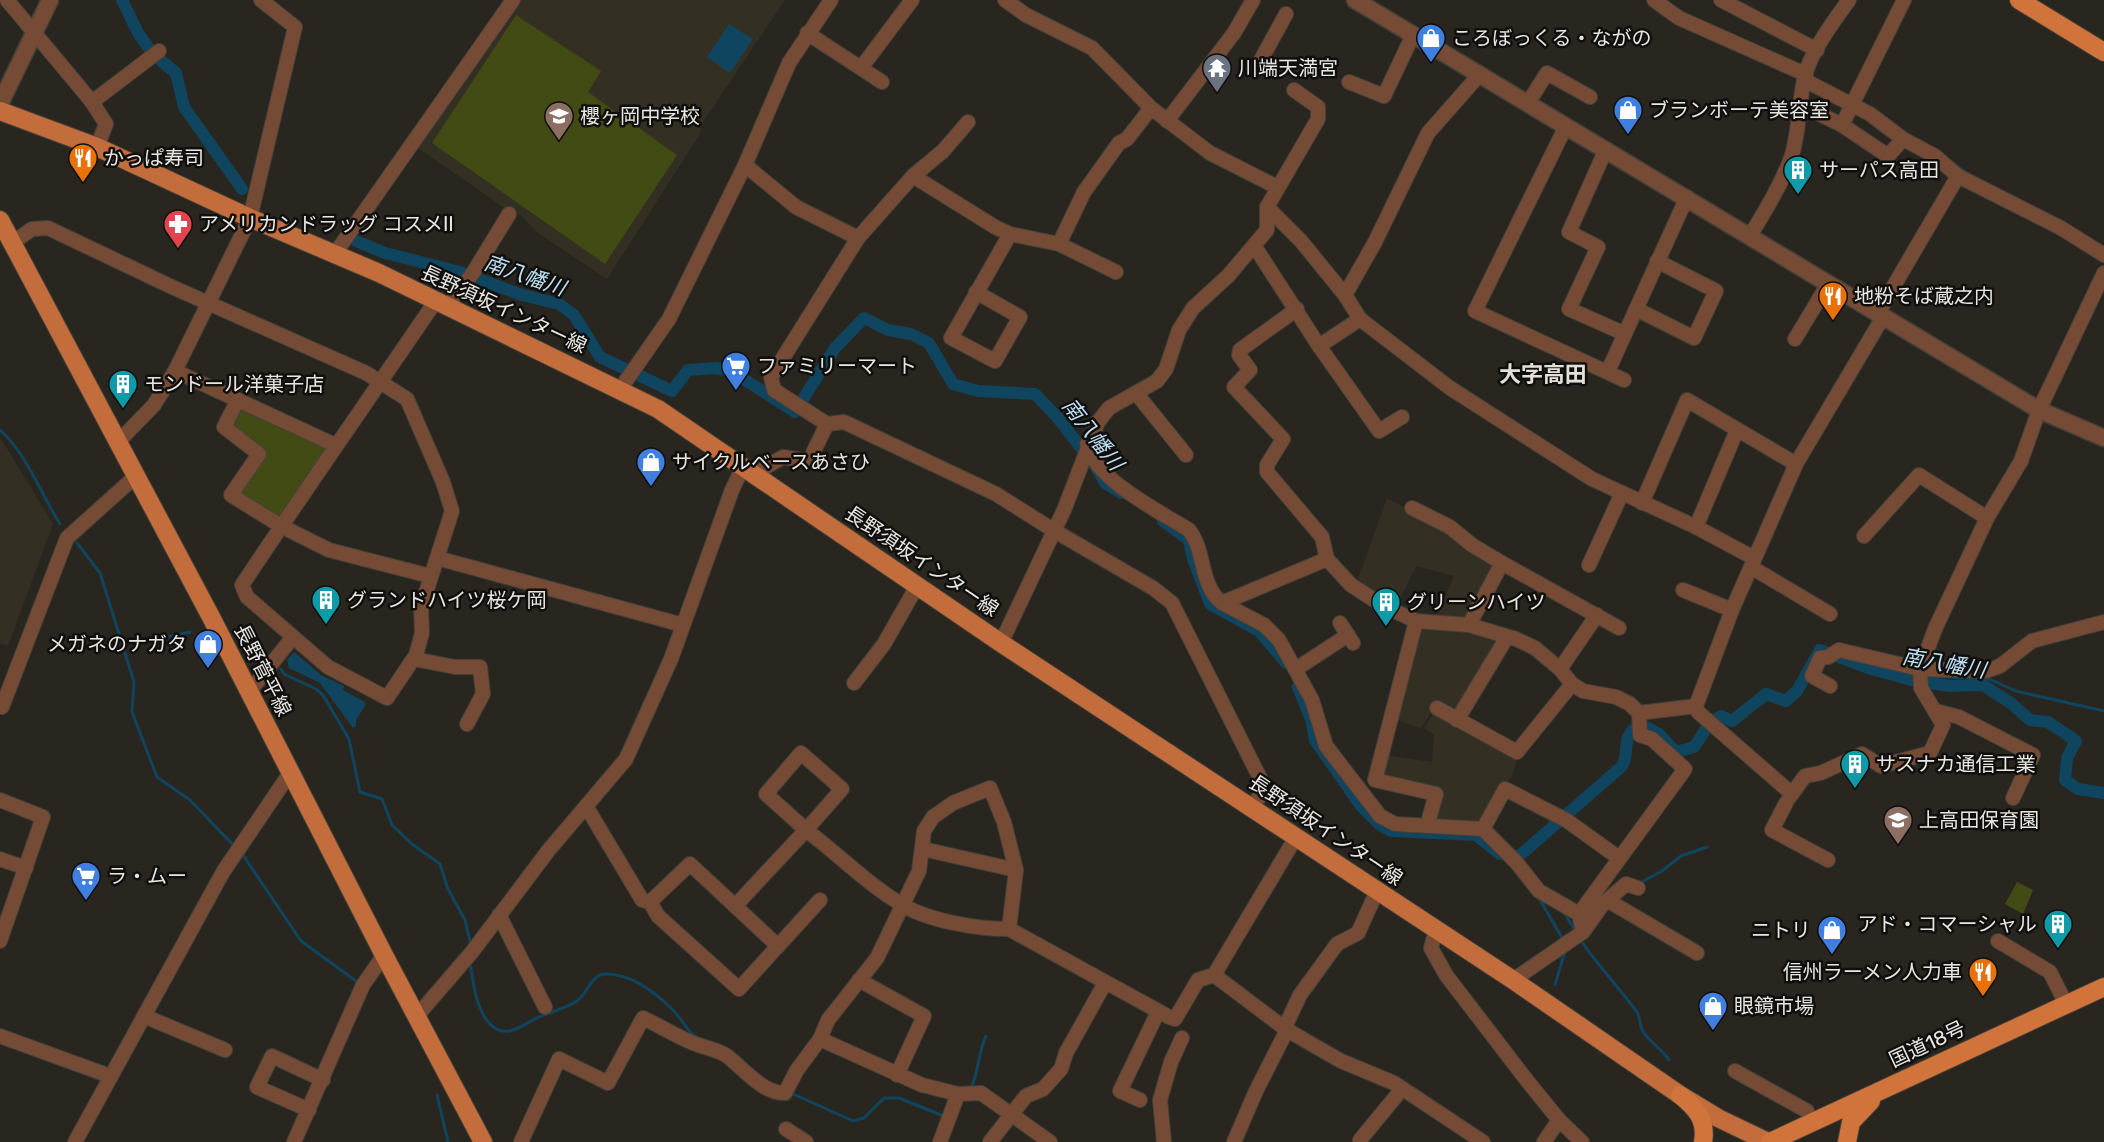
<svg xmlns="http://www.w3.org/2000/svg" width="2104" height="1142" font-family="Rubik,'Noto Sans JP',sans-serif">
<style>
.built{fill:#342f23}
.green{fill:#434b15}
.water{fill:#10455f}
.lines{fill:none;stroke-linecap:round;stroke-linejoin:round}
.stream{stroke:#10455f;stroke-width:3}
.canal{stroke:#10455f;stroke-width:12}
.minor-casing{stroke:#44413b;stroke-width:16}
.tertiary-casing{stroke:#44413b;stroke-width:19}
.primary-casing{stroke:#44413b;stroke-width:20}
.trunk-casing{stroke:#44413b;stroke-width:20}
.minor{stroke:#754b35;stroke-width:14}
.tertiary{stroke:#754b35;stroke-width:16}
.primary{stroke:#c26d3b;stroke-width:18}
.trunk{stroke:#d1743b;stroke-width:18}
.labels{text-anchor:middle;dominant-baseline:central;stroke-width:5;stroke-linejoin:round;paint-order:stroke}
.poi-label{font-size:20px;fill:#e8e6e2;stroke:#100f0d;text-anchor:start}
.street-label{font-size:20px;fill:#e8e6e2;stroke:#100f0d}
.water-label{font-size:21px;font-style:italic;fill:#bde0f5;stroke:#100f0d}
.quarter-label{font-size:22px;font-weight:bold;fill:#e3e0d8;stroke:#100f0d}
</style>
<rect width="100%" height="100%" fill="#292620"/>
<g class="built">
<polygon points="519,0 785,0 702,124 700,134 607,279 535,231 522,216 507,207 506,209 418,148"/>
<polygon points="0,437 53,524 8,646 0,643"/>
<polygon points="1387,498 1448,530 1498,564 1466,621 1436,618 1454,576 1416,566 1396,607 1356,584"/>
<polygon points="1418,626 1464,629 1502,639 1456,714 1436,704 1421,728 1393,719"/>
<polygon points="1435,710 1518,756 1513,774 1480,824 1435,819 1442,793 1381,777 1385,755 1432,762 1434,735 1425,728"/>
</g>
<g class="green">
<polygon points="516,15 601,71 588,92 677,155 605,264 432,143"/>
<polygon points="241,405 327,447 278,520 239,495 267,454 230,427"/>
<polygon points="2017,882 2033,890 2023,914 2005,904"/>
</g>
<g class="water">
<polygon points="729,24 753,39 730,73 707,57"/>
<polygon points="294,652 321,675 344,686 343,690 363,701 366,704 356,720 356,726 353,728 320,683 289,668 287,660"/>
</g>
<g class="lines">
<g class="stream">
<polyline points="1954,164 1968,174"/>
<path d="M 0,430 C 27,454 41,494 60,524"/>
<polyline points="77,543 100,573 134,682 132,712 157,777 190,800 235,847"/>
<polyline points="144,642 190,632"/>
<polyline points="281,669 284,674 316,689 323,695 349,739 360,792 382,799 392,825 412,844 440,864 448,889 465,920 470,941"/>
<polyline points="1926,676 1989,679 2016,691 2104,711"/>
<polyline points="243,855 301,941 356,981"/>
<polyline points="1638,884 1662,871 1681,856 1707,847"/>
<polyline points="1539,898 1562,938"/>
<polyline points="1564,912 1574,929"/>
<path d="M 1580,939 C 1597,965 1618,986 1637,1012 C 1641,1018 1639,1027 1644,1033 C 1651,1043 1662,1049 1669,1060"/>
<path d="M 471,967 C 473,987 480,1035 510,1031 C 519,1029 530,1021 539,1017 C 550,1012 567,1008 577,1001 C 588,993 591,974 606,974 C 631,974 656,993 673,1010 C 682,1019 686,1030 697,1038"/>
<polyline points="1555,985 1565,951"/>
<polyline points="0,1043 99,1079"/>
<path d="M 971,1088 C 979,1071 978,1053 986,1036"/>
<polyline points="791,1093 853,1121 864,1118 884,1098 899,1098 946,1117"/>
<polyline points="437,1095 448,1142"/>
</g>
<g class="canal">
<polyline points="122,0 138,33 153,54 176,73 184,107 242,189"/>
<polyline points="356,241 385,253 460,272 522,295 559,304 574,315 600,357 672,391 688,370 716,368 731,371 795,412 835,348 864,318 888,330 911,334 929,343 953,384 978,391 1035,394 1057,417 1096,467 1105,483 1121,493"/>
<polyline points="1163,521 1189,540 1193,559 1210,604 1259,631 1286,663"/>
<polyline points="1298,687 1311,719 1315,740 1361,806 1379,824 1391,831 1476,835 1500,854"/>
<polyline points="1715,720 1721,716 1732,721 1766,694 1786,701 1797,691 1820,650 1868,668 1915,681 1950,686 1983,685 2012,704 2030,720 2048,722 2076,741 2067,758 2065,780 2078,789 2104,793"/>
<polyline points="1646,727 1659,734 1676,752 1694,747 1708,726"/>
<path d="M 1566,815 L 1621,767 C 1630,756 1622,740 1633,730"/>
<polyline points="1518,857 1557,823"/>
</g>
<g class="minor-casing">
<g id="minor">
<polyline points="7,0 92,102 106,124 97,147"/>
<polyline points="1005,0 1026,15 1092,48 1151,108 1210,153 1277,187"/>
<polyline points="1654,0 1679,18 1805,74 1808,82 1870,114 1903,139 1935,156 1958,176 2061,228 2104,255"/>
<polyline points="1721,0 1817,50"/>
<polyline points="807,33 882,82"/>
<polyline points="1257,67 1286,14"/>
<polyline points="861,68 912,0"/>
<polyline points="1480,74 1428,133 1375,242 1345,295 1360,319 1450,388 1592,479 1696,527 1754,558"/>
<polyline points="1349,82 1384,96 1413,35"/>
<polyline points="92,102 159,51"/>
<polyline points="1528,103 1547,73 1590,97"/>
<polyline points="1801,105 1842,125 1888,156 1903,139"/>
<polyline points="1167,121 1234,33 1253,0"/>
<polyline points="1842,125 1904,0"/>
<polyline points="1566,126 1475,311 1624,380"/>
<polyline points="1606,149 1569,232 1598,247 1569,309 1623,333"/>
<polyline points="745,165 796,207 858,238"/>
<polyline points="913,176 995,227 1010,234 1059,244 1084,192 1119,143 1127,139 1151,108"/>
<polyline points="1267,207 1301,241 1345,295"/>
<path d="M 1750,236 C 1765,211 1781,185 1791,158 C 1800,131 1798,103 1805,76 C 1810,53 1835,19 1849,0"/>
<path d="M 12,243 L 32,229 L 48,228 L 172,287 L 366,373 L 407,399 L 443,482 L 452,511 L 421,608 L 422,633 L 416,655 L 387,698 L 328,667 L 247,597 L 242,585 C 305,490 371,396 435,302"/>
<polyline points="1059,244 1116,272"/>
<polyline points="1255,247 1319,346 1360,319"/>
<polyline points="334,255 513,0"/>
<polyline points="976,292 1020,317 995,361 951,338 1010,234"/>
<polyline points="446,308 473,273 509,214"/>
<polyline points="1297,309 1240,350 1239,355 1250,370 1234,387 1283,439 1267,465 1267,472 1322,537 1327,559 1351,585 1382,605 1416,621 1469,625 1516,639 1535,648 1560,669 1572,684 1583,691 1616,697 1630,704 1639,713"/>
<polyline points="1636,309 1694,338 1716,291 1657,261"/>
<polyline points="1878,313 1958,176"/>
<polyline points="1795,339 1828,284"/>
<polyline points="1319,346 1379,431 1402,417"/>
<polyline points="175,371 335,445"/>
<polyline points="1608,371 1687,197"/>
<polyline points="621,388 669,319 745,165 789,63 831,0"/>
<polyline points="1136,393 1186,455"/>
<polyline points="238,400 224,427 259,454 231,495 281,526 329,550 430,576"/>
<polyline points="827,424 844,422 996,494 1053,530 1153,588 1172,603 1263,784 1263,793 1251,806"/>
<polyline points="118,442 154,405 175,371 250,218 295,27 261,0"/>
<path d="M 1087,444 C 1095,480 1159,511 1189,530 C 1206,551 1199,585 1222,603 L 1327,559"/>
<polyline points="754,474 783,457 809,461 827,424 774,390 771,377 858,238 913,176 943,151 968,122"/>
<polyline points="1642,503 1687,400 1796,464"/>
<polyline points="1412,508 1450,527 1472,545 1502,563 1619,628"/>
<polyline points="1696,527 1737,430"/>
<polyline points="1864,536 1919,475 1987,518"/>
<polyline points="437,558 683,625"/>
<polyline points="1589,565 1622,493"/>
<polyline points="1751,567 1830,614"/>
<polyline points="1683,590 1732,610"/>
<polyline points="1222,603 1264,625 1279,640 1312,700 1326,746 1380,816 1395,824 1483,829 1516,862 1539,891 1579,914"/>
<polyline points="1416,621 1375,780 1436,794 1427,826"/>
<polyline points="1340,623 1353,643"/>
<polyline points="1469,625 1502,563"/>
<polyline points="1001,643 1064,510 1098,422 1109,408 1157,381 1166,369 1179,330 1193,308 1228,276 1267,230 1267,207 1318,119 1318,107 1294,90"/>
<polyline points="414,659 455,667 480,667 483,694 467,724"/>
<polyline points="1296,669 1348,635"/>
<polyline points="1560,669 1597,615"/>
<polyline points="854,683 884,644 917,586"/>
<polyline points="1830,686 1812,676 1820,658 1828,657 1839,650 1920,669 1986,671 2000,666 2032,641 2104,622"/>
<polyline points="249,692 293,637"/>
<polyline points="2,707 67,538 136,476"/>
<polyline points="1437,708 1517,752 1572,684"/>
<polyline points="1936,711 1959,717 2033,755 2013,798"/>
<polyline points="1457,720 1507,637"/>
<polygon points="801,753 842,789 806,830 766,794"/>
<polyline points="1791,793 1698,712 1696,706 1732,610 1796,464 1883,317"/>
<polyline points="1789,798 1805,776 1821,773 1862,754 1881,766 1930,753 1943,725 1921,688 1920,669 1935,629 1987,518 2021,461 2039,410 2104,273"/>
<polyline points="0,800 43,817 0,941"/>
<polyline points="1786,803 1772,830 1828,860"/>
<polyline points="586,806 642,900 650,902 690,864 778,946 739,989 658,916 650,902"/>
<polyline points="1483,829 1505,789 1566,820 1619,858"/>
<polyline points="923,849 1016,870"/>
<polyline points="0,859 26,868"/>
<polyline points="1607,900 1697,953"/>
<path d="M 735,906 L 806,830 C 838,854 867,884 901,904 C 928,921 977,929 1009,929 L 1169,1017 L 1175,1019 L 1198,980 L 1214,975 L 1287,1030 L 1341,1061 L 1394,1083 L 1483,1142"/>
<polyline points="499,915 545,1007"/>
<polyline points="1436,929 1431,948 1446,975 1525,1078 1559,1120 1582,1142"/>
<polyline points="1583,932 1579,914 1685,769 1652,739 1640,735 1639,713 1696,706"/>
<polyline points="1998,941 2050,972 2066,1004"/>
<polyline points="778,946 820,900"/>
<polyline points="1214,975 1296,837"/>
<polyline points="859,980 924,1016 897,1075"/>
<polyline points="1513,980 1583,932 1603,904 1626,884 1638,888"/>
<polyline points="144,1016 225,1050"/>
<polyline points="416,1017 472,952 548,851 626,759 671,659 732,490 743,467"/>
<polyline points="1284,1029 1300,995 1337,944 1358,933 1377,891"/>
<polyline points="0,1036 110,1076"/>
<polyline points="820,1039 922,1085 958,1094 981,1093 1050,1142"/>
<polyline points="1735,1071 1807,1111"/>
<polyline points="1140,1100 1120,1091 1158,1012"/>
<polyline points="309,1110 257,1087 272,1056 323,1080"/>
<polyline points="786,1129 806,1142"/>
<polyline points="1360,1140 1402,1089"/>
<polyline points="75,1142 223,872 290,773"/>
<polyline points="294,1142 363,985 384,955"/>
<path d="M 521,1142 L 559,1059 L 608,1083 L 643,1018 C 660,1026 676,1036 693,1043 C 705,1048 717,1049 727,1056 C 743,1068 763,1094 785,1093 L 797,1070 L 820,1039 L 828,1020 L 877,958 L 919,871 L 924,831 L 933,817 L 953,803 L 990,788 L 1004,822 L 1016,870 L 1009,929"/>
<polyline points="940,1142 958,1094"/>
<polyline points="990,1142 1026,1096 1043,1089 1061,1069 1066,1053 1105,983"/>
<polyline points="1164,1142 1160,1100 1171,1062 1182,1038"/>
<polyline points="1234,1142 1256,1091 1287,1030"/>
<polyline points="1544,1142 1559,1120"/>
</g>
</g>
<g class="tertiary-casing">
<g id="tertiary">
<polyline points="1355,0 2039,410 2104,438"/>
<polyline points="0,104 50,0"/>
</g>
</g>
<g class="primary-casing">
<g id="primary">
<polyline points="0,111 97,147 250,218 379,273 658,409 1001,643 1513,980 1680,1095 1718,1118 1768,1142"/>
<polyline points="0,220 211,617 384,955 483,1142"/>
</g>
</g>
<g class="trunk-casing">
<g id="trunk">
<polyline points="2019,0 2104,52"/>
<path d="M 1680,1095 C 1696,1108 1707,1120 1703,1142"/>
<polyline points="1770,1142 2104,987"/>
<polyline points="1847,1142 1851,1122 1871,1101"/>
</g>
</g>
<use href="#minor" class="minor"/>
<use href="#tertiary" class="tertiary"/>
<use href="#primary" class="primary"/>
<use href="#trunk" class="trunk"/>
</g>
<defs>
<g id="shop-pin" transform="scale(1.5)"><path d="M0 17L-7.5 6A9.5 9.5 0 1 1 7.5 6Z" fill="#3f7fe0" stroke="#100f0d"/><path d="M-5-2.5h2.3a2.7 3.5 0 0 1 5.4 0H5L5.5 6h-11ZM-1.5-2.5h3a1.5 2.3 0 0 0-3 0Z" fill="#fff"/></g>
<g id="temple-pin" transform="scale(1.5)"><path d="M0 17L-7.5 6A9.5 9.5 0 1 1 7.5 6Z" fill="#6b7280" stroke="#100f0d"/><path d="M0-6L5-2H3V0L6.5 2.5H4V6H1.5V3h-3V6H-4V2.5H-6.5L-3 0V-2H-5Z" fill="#fff"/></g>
<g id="school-pin" transform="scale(1.5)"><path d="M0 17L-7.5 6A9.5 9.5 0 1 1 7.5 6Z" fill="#8d6e63" stroke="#100f0d"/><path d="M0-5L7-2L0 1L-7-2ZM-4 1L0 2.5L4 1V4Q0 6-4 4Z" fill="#fff"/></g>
<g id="restaurant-pin" transform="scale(1.5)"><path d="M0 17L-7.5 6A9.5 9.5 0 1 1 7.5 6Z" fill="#e8710a" stroke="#100f0d"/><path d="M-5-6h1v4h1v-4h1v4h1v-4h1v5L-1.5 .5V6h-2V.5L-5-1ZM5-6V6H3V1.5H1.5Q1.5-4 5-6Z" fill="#fff"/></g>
<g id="building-pin" transform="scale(1.5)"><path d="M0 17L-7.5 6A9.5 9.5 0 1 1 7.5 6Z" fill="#0f9aa8" stroke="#100f0d"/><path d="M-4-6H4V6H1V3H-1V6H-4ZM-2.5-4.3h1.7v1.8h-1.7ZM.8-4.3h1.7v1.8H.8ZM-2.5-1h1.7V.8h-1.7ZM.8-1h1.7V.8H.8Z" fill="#fff"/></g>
<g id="pharmacy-pin" transform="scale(1.5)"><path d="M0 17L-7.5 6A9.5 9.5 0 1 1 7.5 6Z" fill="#e0444e" stroke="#100f0d"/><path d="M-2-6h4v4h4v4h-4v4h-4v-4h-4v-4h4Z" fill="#fff"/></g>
<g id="supermarket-pin" transform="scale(1.5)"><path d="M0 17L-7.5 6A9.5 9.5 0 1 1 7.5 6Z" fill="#3f7fe0" stroke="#100f0d"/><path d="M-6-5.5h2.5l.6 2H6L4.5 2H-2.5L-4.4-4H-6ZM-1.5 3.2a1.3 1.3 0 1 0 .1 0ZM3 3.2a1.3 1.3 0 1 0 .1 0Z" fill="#fff"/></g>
</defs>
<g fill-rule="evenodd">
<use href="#shop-pin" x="1431" y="38"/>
<use href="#temple-pin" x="1217" y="68"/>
<use href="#shop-pin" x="1628" y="110"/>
<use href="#school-pin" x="559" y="116"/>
<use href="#restaurant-pin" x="83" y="158"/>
<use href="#building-pin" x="1798" y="170"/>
<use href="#pharmacy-pin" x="178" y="224"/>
<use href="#restaurant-pin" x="1833" y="296"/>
<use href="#supermarket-pin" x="736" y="366"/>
<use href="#building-pin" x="123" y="384"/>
<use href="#shop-pin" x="651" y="462"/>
<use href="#building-pin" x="326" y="600"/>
<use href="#building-pin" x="1386" y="602"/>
<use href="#shop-pin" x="208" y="644"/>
<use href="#building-pin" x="1855" y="764"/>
<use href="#school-pin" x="1898" y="820"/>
<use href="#supermarket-pin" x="86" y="876"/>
<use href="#building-pin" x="2058" y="924"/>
<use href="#shop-pin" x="1832" y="930"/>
<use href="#restaurant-pin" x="1983" y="972"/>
<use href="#shop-pin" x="1713" y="1006"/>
</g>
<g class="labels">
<g class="poi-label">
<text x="1452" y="38">ころぼっくる・ながの</text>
<text x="1238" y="68">川端天満宮</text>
<text x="1649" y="110">ブランボーテ美容室</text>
<text x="580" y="116">櫻ヶ岡中学校</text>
<text x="104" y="158">かっぱ寿司</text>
<text x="1819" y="170">サーパス高田</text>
<text x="199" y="224">アメリカンドラッグ コスメII</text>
<text x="1854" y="296">地粉そば蔵之内</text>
<text x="757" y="366">ファミリーマート</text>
<text x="144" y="384">モンドール洋菓子店</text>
<text x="672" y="462">サイクルベースあさひ</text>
<text x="347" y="600">グランドハイツ桜ケ岡</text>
<text x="1407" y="602">グリーンハイツ</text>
<text x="187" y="644" text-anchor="end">メガネのナガタ</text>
<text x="1876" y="764">サスナカ通信工業</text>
<text x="1919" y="820">上高田保育園</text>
<text x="107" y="876">ラ・ムー</text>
<text x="2037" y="924" text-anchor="end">アド・コマーシャル</text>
<text x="1811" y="930" text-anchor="end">ニトリ</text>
<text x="1962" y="972" text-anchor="end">信州ラーメン人力車</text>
<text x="1734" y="1006">眼鏡市場</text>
</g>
<g class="street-label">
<text transform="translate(504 309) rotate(25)">長野須坂インター線</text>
<text transform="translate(922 561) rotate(34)">長野須坂インター線</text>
<text transform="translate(263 670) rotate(63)">長野菅平線</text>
<text transform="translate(1326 830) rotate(34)">長野須坂インター線</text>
<text transform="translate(1927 1044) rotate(-25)">国道18号</text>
</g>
<g class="water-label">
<text transform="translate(525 275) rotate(19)">南八幡川</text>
<text transform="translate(1093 434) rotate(52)">南八幡川</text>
<text transform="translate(1944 663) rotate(10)">南八幡川</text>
</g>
<g class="quarter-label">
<text x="1543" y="374">大字高田</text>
</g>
</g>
</svg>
